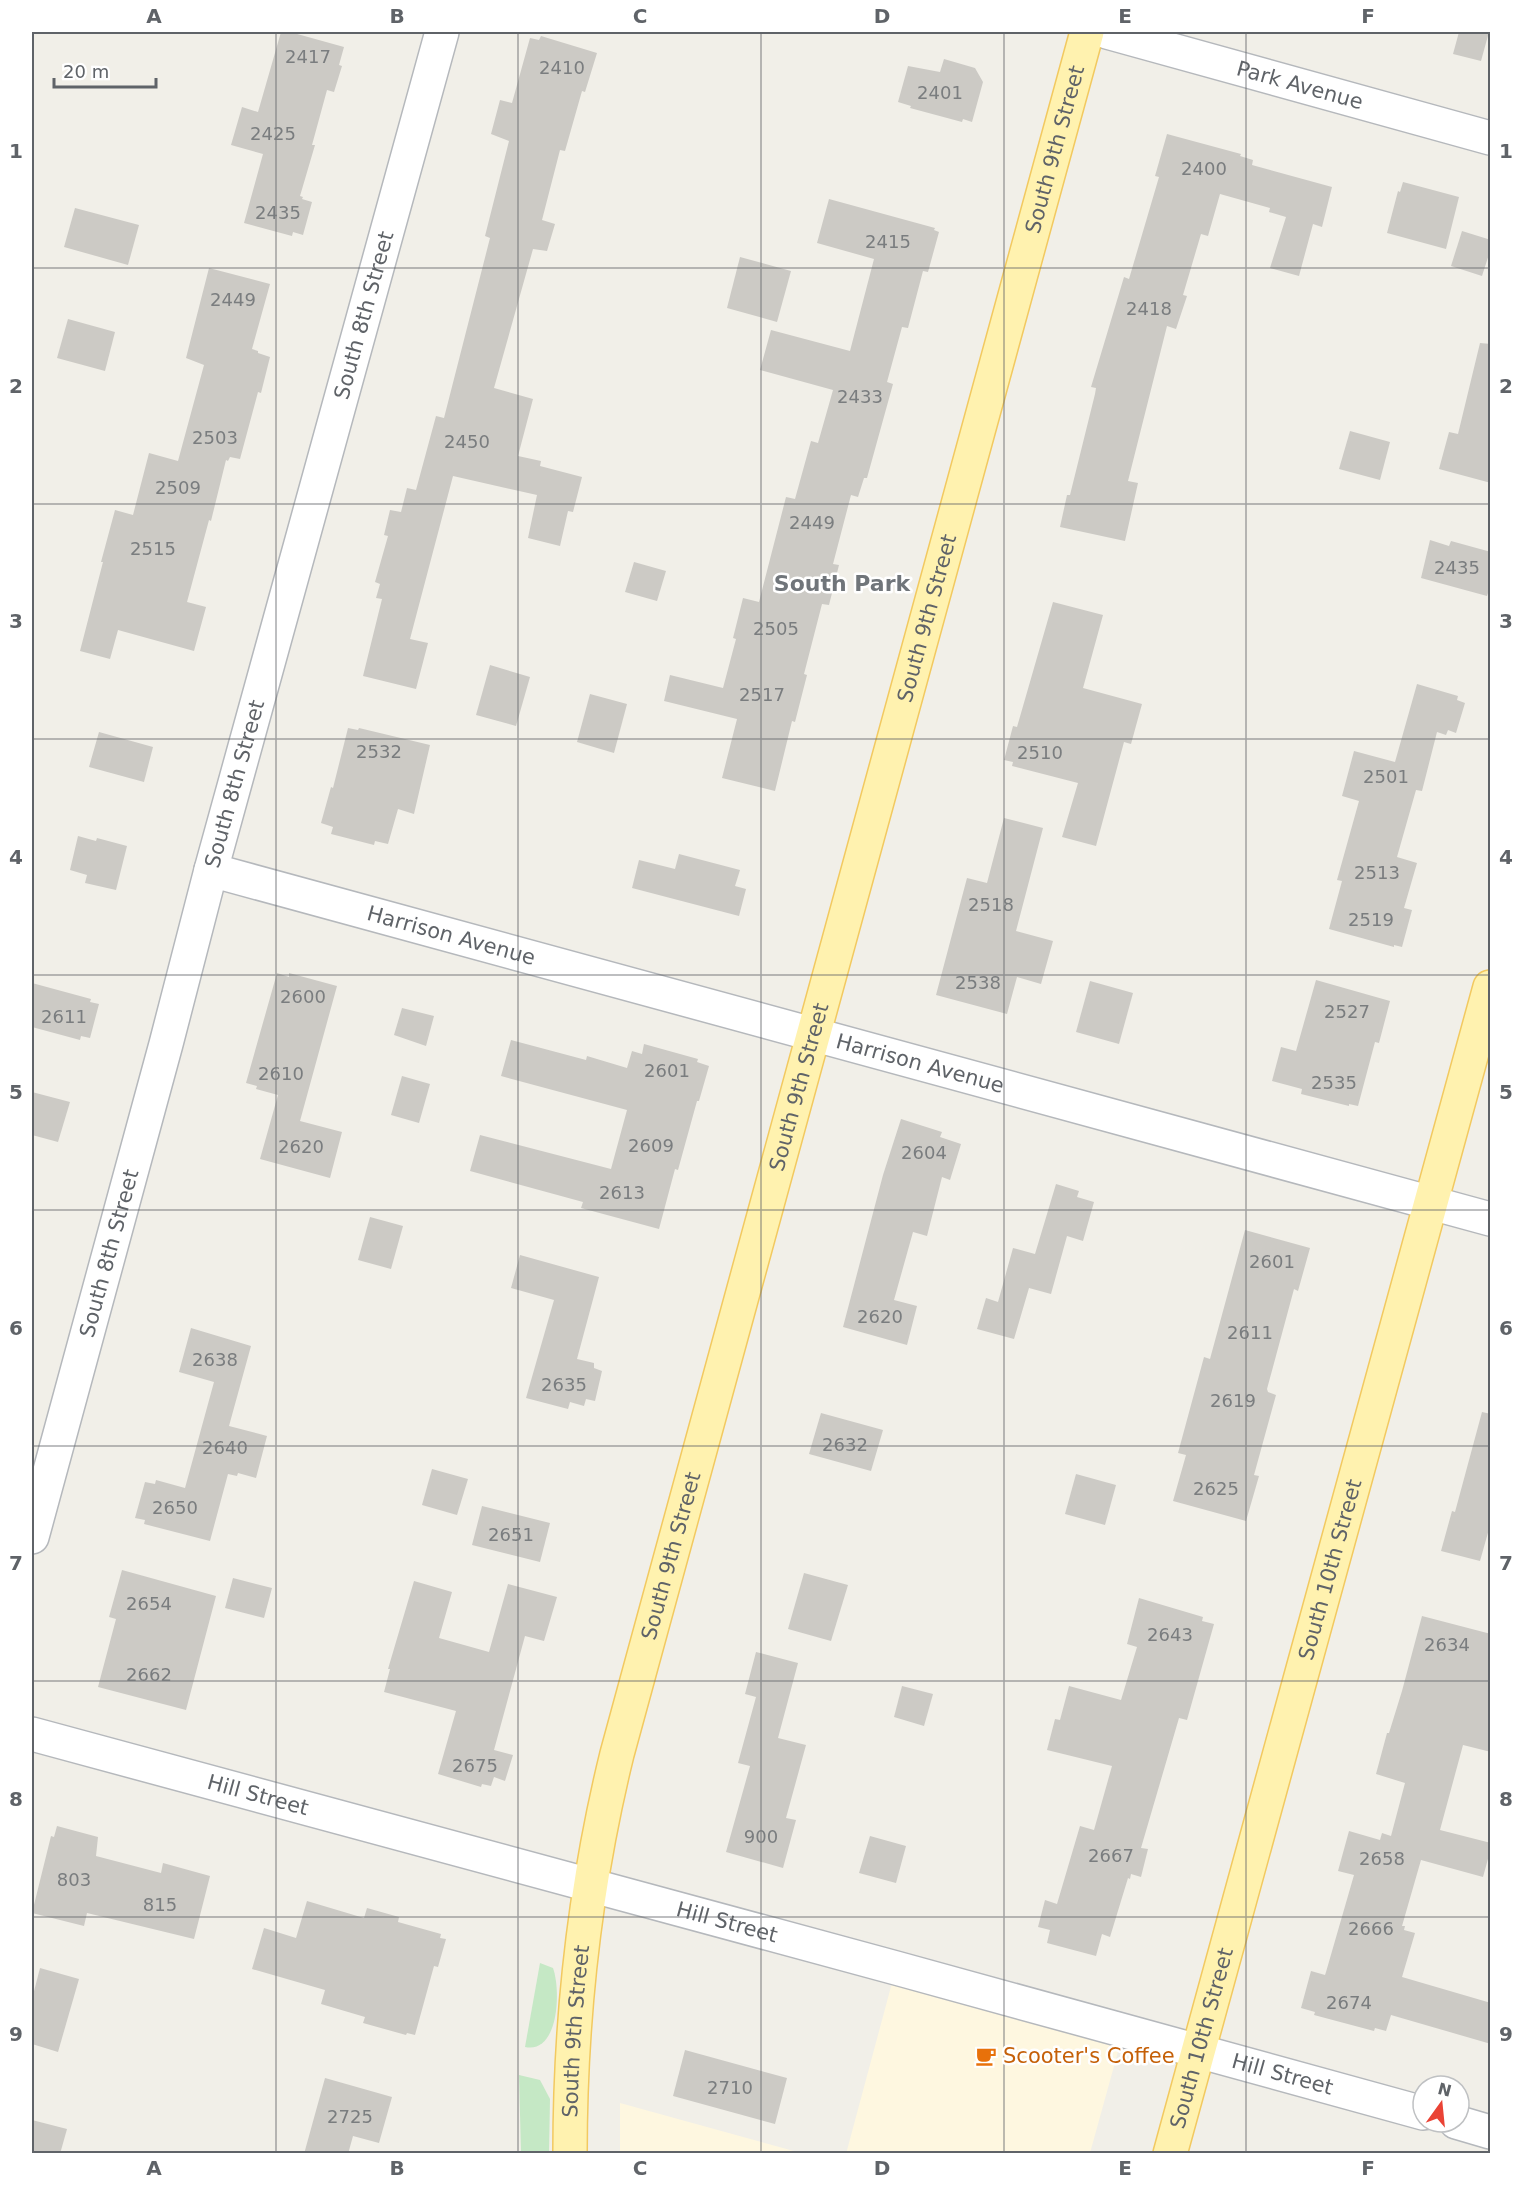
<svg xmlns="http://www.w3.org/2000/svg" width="1522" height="2185" font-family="'DejaVu Sans',sans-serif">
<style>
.commercial{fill:#fef7e0}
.green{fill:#c5e8c5}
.building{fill:#cccac5}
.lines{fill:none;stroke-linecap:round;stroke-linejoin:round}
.minor-casing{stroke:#b5b8bc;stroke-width:36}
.major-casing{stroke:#f2c960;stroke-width:36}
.minor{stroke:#fff;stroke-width:33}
.major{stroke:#fff2af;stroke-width:33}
.grid{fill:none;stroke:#5f6368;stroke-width:1.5;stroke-opacity:0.55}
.labels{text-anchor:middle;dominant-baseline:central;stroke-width:5;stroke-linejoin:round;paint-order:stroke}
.number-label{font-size:18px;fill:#7a7d7f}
.street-label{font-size:21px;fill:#5f6368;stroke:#fff}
.food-label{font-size:21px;fill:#c56008;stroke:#fff;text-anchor:start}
.neighbourhood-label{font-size:22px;font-weight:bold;fill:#70757a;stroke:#fff}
.neatline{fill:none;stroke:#5f6368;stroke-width:2}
.grid-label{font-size:20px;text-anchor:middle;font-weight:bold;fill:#5f6368}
</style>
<rect width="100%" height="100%" fill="#f1efe8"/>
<g class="commercial">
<polygon points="896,1968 1124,2030 1090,2153 846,2154"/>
<polygon points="620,2103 801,2153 620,2153"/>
</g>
<g class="green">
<path d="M 540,1963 L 553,1968 C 561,1990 559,2054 525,2047 Z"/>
<polygon points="519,2075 540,2080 550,2099 549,2153 521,2153"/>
</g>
<g class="building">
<polygon points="281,32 290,32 344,47 339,65 342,66 334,92 327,90 312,145 315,145 300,196 303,197 302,199 312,202 303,235 293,232 292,236 244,223 263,154 231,145 242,107 258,112"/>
<polygon points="1459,32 1489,32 1481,61 1453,54"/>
<polygon points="541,36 597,53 585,92 582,91 565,151 560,150 542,220 555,224 547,251 533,249 494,388 533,399 518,456 541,461 540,466 582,477 573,512 568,511 560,546 528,538 537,495 453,476 410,639 428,643 416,689 363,676 382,599 376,598 380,584 375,582 388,536 384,535 390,510 401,512 407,488 416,490 436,416 444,418 490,238 485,236 509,141 491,134 500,100 512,103 530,38 539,40"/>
<polygon points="944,59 975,68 983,82 972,122 963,119 962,122 910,108 911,106 898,102 908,66 940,72"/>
<polygon points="1167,134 1241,154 1240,156 1253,160 1252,165 1332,187 1322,227 1313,224 1299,276 1270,268 1286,217 1269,212 1270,208 1220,194 1208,236 1201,234 1183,295 1187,296 1176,329 1167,326 1128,481 1138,483 1125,541 1060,527 1067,495 1070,495 1095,394 1096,388 1091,387 1124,277 1129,279 1159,177 1155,176"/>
<polygon points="1403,182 1459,197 1446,249 1387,233 1398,191 1400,192"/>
<polygon points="829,199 935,228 934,230 939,232 928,272 923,271 908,328 902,327 887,382 893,384 867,478 864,478 858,497 851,495 833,564 839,565 829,605 822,604 804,674 807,675 795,722 792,721 775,791 722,778 737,719 664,701 670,675 723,688 736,639 733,638 743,598 759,602 786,497 795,499 811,441 818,443 833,390 760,370 771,330 850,351 874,259 817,243"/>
<polygon points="75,208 139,225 128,265 64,247"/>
<polygon points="1462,231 1491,240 1491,248 1482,276 1451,266"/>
<polygon points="740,257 791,271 777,322 727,308"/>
<polygon points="209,268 270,284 252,349 258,351 258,353 270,357 261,393 258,392 240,459 230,457 228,461 226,460 211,521 209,520 187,602 206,607 194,651 118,630 110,659 80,651 103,562 101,562 115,510 133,515 149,453 178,461 204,365 186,358"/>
<polygon points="68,319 115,332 105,371 57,358"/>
<polygon points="1480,343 1491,344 1491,483 1439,469 1449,432 1458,434"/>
<polygon points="1350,431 1390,442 1380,480 1339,469"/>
<polygon points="1430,540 1449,546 1451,541 1491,552 1491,593 1488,593 1487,596 1421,578"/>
<polygon points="634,562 666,571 657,601 625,592"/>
<polygon points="1053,602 1103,615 1083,688 1142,704 1131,744 1124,742 1096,846 1062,837 1078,783 1012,766 1013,762 1004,760 1013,726 1017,727"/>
<polygon points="490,665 530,677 516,726 476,715"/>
<polygon points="1417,684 1458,696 1457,700 1465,703 1456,733 1448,730 1446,735 1437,732 1422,791 1416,790 1397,857 1417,863 1404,908 1412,910 1402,947 1394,945 1394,947 1329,929 1342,881 1337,880 1359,801 1342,796 1354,751 1395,762"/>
<polygon points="590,694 627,704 614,753 577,742"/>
<polygon points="348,728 358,730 359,728 430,745 414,814 398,809 388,844 375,841 374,845 331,834 333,827 321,823 331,787 333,788"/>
<polygon points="99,732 153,747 144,782 89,767"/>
<polygon points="1004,818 1043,828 1016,931 1053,941 1041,984 1017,977 1007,1014 936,995 967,878 987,883"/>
<polygon points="78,836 96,841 97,838 127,846 116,890 85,883 87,875 70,870"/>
<polygon points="679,854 740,870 735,886 746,889 739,916 632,888 639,860 675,869"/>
<polygon points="277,973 289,977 289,973 337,986 300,1121 342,1132 330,1178 260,1159 278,1095 256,1089 257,1086 246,1083"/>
<polygon points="1316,980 1390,1001 1379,1043 1375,1042 1358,1106 1349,1104 1349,1106 1301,1094 1302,1089 1272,1081 1281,1047 1296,1051"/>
<polygon points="1090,981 1133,993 1119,1044 1076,1032"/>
<polygon points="32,983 91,999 90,1002 99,1004 90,1038 81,1036 80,1040 32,1027"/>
<polygon points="402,1008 434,1016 426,1046 394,1035"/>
<polygon points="511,1040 586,1060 587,1056 627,1068 632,1051 642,1054 644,1044 698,1059 697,1062 709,1066 699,1101 697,1101 678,1170 675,1169 659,1229 581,1208 583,1202 470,1171 480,1135 611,1169 627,1110 501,1076"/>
<polygon points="402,1076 430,1084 419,1123 391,1115"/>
<polygon points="32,1092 70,1102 58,1142 32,1135"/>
<polygon points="901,1119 942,1132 940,1137 961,1144 950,1180 942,1177 927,1236 913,1232 894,1300 917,1306 907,1345 843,1327 883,1175"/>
<polygon points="1056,1184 1079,1191 1077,1197 1094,1202 1083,1241 1067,1236 1051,1294 1029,1288 1014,1339 977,1329 986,1298 998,1302 1013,1248 1035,1254"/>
<polygon points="370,1217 403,1226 391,1269 358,1260"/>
<polygon points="1245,1230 1310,1248 1298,1291 1294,1289 1267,1389 1268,1392 1276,1395 1254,1475 1259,1476 1246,1521 1173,1501 1186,1455 1178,1453 1204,1357 1210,1359"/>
<polygon points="520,1255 599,1277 577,1359 594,1363 594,1368 602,1371 595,1401 586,1399 584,1406 570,1402 568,1409 526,1398 554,1300 511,1288"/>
<polygon points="191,1328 251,1346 229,1426 267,1436 256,1478 238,1473 237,1476 228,1474 210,1541 144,1524 145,1520 135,1518 145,1482 155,1484 156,1480 185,1488 214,1382 179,1372"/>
<polygon points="1482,1412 1491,1414 1491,1522 1480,1561 1441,1551 1452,1511 1455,1512"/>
<polygon points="821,1413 883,1430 871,1471 809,1454"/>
<polygon points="432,1469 468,1479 457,1515 422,1505"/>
<polygon points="1076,1474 1116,1485 1105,1525 1065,1514"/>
<polygon points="482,1506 550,1523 540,1562 472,1545"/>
<polygon points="122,1570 216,1596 186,1710 98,1687 116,1619 109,1617"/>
<polygon points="804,1573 848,1585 831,1641 788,1629"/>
<polygon points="233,1578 272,1588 264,1618 225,1608"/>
<polygon points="414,1581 452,1592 439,1638 489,1652 508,1584 557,1597 544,1641 525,1636 494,1750 513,1755 505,1781 494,1777 491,1786 482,1784 481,1787 438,1774 456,1711 384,1692 390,1669 388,1669"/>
<polygon points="1139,1598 1203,1617 1202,1621 1214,1624 1187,1720 1179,1718 1141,1848 1148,1849 1141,1877 1131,1874 1130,1879 1128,1878 1110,1937 1102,1934 1096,1956 1047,1943 1050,1930 1038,1927 1045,1900 1057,1904 1080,1826 1094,1830 1112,1766 1047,1750 1055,1719 1060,1720 1069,1686 1121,1700 1137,1647 1127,1644"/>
<polygon points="1422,1616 1491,1634 1491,1752 1463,1745 1440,1830 1491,1843 1491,1848 1483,1877 1421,1860 1402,1926 1405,1926 1404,1930 1415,1933 1402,1977 1491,2003 1491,2044 1391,2015 1386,2031 1375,2028 1374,2031 1314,2015 1315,2012 1301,2008 1311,1971 1325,1975 1326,1972 1354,1875 1338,1871 1349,1831 1380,1840 1382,1833 1391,1836 1405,1783 1376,1774 1387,1733 1389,1733 1402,1691"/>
<polygon points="756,1652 798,1663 778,1738 806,1745 786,1818 796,1820 783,1868 726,1852 750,1766 738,1763 756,1697 745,1694"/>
<polygon points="902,1686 933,1694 924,1726 894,1717"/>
<polygon points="57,1826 98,1837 96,1856 161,1873 163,1863 210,1876 194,1939 87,1913 84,1926 32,1913 51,1836 54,1837"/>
<polygon points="870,1836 906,1846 896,1883 859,1873"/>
<polygon points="307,1901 364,1918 367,1908 399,1917 398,1922 441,1934 440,1938 446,1939 438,1967 434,1966 415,2035 407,2033 406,2035 363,2023 365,2017 321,2004 325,1990 252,1969 264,1928 296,1938"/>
<polygon points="40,1968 79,1979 58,2052 32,2044 32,1999"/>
<polygon points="685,2050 787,2078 775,2124 673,2096"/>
<polygon points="325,2078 392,2097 379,2143 353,2136 348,2154 304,2154"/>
<polygon points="32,2120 67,2129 60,2154 32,2154"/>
</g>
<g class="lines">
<g class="minor-casing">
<g id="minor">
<path id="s1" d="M 1107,32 L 1490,138"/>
<path id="s2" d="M 211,870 L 1490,1219"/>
<path id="s3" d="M 32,1537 L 166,1044 L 211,870 L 442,32"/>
<path id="s4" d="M 32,1734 L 896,1968 L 1423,2113"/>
<polyline points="1456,2122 1490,2132"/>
</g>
</g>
<g class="major-casing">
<g id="major">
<path id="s5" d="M 570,2154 C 570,2019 585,1884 617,1754 L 1087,32"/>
<path id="s6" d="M 1170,2154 L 1490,987"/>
</g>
</g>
<use href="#minor" class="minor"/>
<use href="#major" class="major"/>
</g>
<path class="grid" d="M 276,32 L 276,2154M 518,32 L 518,2154M 761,32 L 761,2154M 1004,32 L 1004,2154M 1246,32 L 1246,2154M 32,268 L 1490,268M 32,504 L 1490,504M 32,739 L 1490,739M 32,975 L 1490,975M 32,1210 L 1490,1210M 32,1446 L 1490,1446M 32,1681 L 1490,1681M 32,1917 L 1490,1917"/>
<defs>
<g id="cafe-bare" transform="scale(1.62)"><path d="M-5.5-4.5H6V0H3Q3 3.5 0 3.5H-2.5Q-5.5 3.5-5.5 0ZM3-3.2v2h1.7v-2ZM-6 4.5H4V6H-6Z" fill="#e8710a" stroke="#fff" stroke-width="2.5" paint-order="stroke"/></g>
</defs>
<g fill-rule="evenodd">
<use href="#cafe-bare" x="986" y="2056"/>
</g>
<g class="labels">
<g class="number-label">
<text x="308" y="56">2417</text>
<text x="562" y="67">2410</text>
<text x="940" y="92">2401</text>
<text x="273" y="133">2425</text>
<text x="1204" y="168">2400</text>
<text x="278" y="212">2435</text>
<text x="888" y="241">2415</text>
<text x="233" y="299">2449</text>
<text x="1149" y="308">2418</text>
<text x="860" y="396">2433</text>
<text x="215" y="437">2503</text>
<text x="467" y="441">2450</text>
<text x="178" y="487">2509</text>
<text x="812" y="522">2449</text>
<text x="153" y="548">2515</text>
<text x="1457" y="567">2435</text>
<text x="776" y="628">2505</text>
<text x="762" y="694">2517</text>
<text x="379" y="751">2532</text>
<text x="1040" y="752">2510</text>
<text x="1386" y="776">2501</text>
<text x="1377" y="872">2513</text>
<text x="991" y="904">2518</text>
<text x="1371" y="919">2519</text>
<text x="978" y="982">2538</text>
<text x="303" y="996">2600</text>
<text x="1347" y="1011">2527</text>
<text x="64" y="1016">2611</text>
<text x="667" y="1070">2601</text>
<text x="281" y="1073">2610</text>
<text x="1334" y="1082">2535</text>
<text x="651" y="1145">2609</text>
<text x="301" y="1146">2620</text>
<text x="924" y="1152">2604</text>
<text x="622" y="1192">2613</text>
<text x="1272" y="1261">2601</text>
<text x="880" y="1316">2620</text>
<text x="1250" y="1332">2611</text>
<text x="215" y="1359">2638</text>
<text x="564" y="1384">2635</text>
<text x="1233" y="1400">2619</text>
<text x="845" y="1444">2632</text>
<text x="225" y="1447">2640</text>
<text x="1216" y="1488">2625</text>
<text x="175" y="1507">2650</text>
<text x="511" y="1534">2651</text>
<text x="149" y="1603">2654</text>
<text x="1170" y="1634">2643</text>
<text x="1447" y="1644">2634</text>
<text x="149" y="1674">2662</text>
<text x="475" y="1765">2675</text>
<text x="761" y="1836">900</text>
<text x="1111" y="1855">2667</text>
<text x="1382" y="1858">2658</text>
<text x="74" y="1879">803</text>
<text x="160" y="1904">815</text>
<text x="1371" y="1928">2666</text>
<text x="1349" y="2002">2674</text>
<text x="730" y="2087">2710</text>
<text x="350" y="2116">2725</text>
</g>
<g class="street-label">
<text stroke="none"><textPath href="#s1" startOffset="200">Park Avenue</textPath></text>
<text stroke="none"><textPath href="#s5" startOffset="2067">South 9th Street</textPath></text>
<text stroke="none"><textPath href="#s3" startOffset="1266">South 8th Street</textPath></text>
<text stroke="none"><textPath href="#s5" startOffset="1581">South 9th Street</textPath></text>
<text stroke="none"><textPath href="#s3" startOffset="780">South 8th Street</textPath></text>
<text stroke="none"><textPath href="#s2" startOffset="249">Harrison Avenue</textPath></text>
<text stroke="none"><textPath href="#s2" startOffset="735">Harrison Avenue</textPath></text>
<text stroke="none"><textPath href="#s5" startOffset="1095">South 9th Street</textPath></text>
<text stroke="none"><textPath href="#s3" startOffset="294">South 8th Street</textPath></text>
<text stroke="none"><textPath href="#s5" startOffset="609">South 9th Street</textPath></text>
<text stroke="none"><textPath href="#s6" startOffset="606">South 10th Street</textPath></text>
<text stroke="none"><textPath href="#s4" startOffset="234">Hill Street</textPath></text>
<text stroke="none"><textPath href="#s4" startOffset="720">Hill Street</textPath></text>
<text stroke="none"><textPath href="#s5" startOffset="123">South 9th Street</textPath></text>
<text stroke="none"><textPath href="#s6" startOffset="120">South 10th Street</textPath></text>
<text stroke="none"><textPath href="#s4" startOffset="1296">Hill Street</textPath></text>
</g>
<g class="food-label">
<text x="1003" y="2056">Scooter's Coffee</text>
</g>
<g class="neighbourhood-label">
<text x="842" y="583">South Park</text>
</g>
</g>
<rect width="1522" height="2185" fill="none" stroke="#ffffff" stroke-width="66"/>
<g transform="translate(1441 2104) rotate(15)"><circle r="28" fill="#ffffff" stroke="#bfc1c3" stroke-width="1.5"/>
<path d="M0-4.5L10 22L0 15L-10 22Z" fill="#ea4335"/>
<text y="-9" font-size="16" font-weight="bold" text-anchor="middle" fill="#5f6368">N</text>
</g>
<path d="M54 78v9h102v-9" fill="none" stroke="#5f6368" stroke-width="3"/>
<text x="63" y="78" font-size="18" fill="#5f6368" stroke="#ffffff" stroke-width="4.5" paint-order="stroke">20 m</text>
<rect x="33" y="33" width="1456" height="2119" class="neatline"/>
<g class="grid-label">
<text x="154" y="23">A</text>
<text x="397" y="23">B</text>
<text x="640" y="23">C</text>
<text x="882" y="23">D</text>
<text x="1125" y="23">E</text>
<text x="1368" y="23">F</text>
<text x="16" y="158">1</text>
<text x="1506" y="158">1</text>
<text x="16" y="393">2</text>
<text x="1506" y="393">2</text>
<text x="16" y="628">3</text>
<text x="1506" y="628">3</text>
<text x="16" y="864">4</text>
<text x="1506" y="864">4</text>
<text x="16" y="1099">5</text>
<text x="1506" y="1099">5</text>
<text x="16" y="1335">6</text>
<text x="1506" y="1335">6</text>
<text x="16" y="1570">7</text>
<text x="1506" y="1570">7</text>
<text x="16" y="1806">8</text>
<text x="1506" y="1806">8</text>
<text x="16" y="2041">9</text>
<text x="1506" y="2041">9</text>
<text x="154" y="2175">A</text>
<text x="397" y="2175">B</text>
<text x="640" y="2175">C</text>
<text x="882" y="2175">D</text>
<text x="1125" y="2175">E</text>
<text x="1368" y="2175">F</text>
</g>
</svg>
